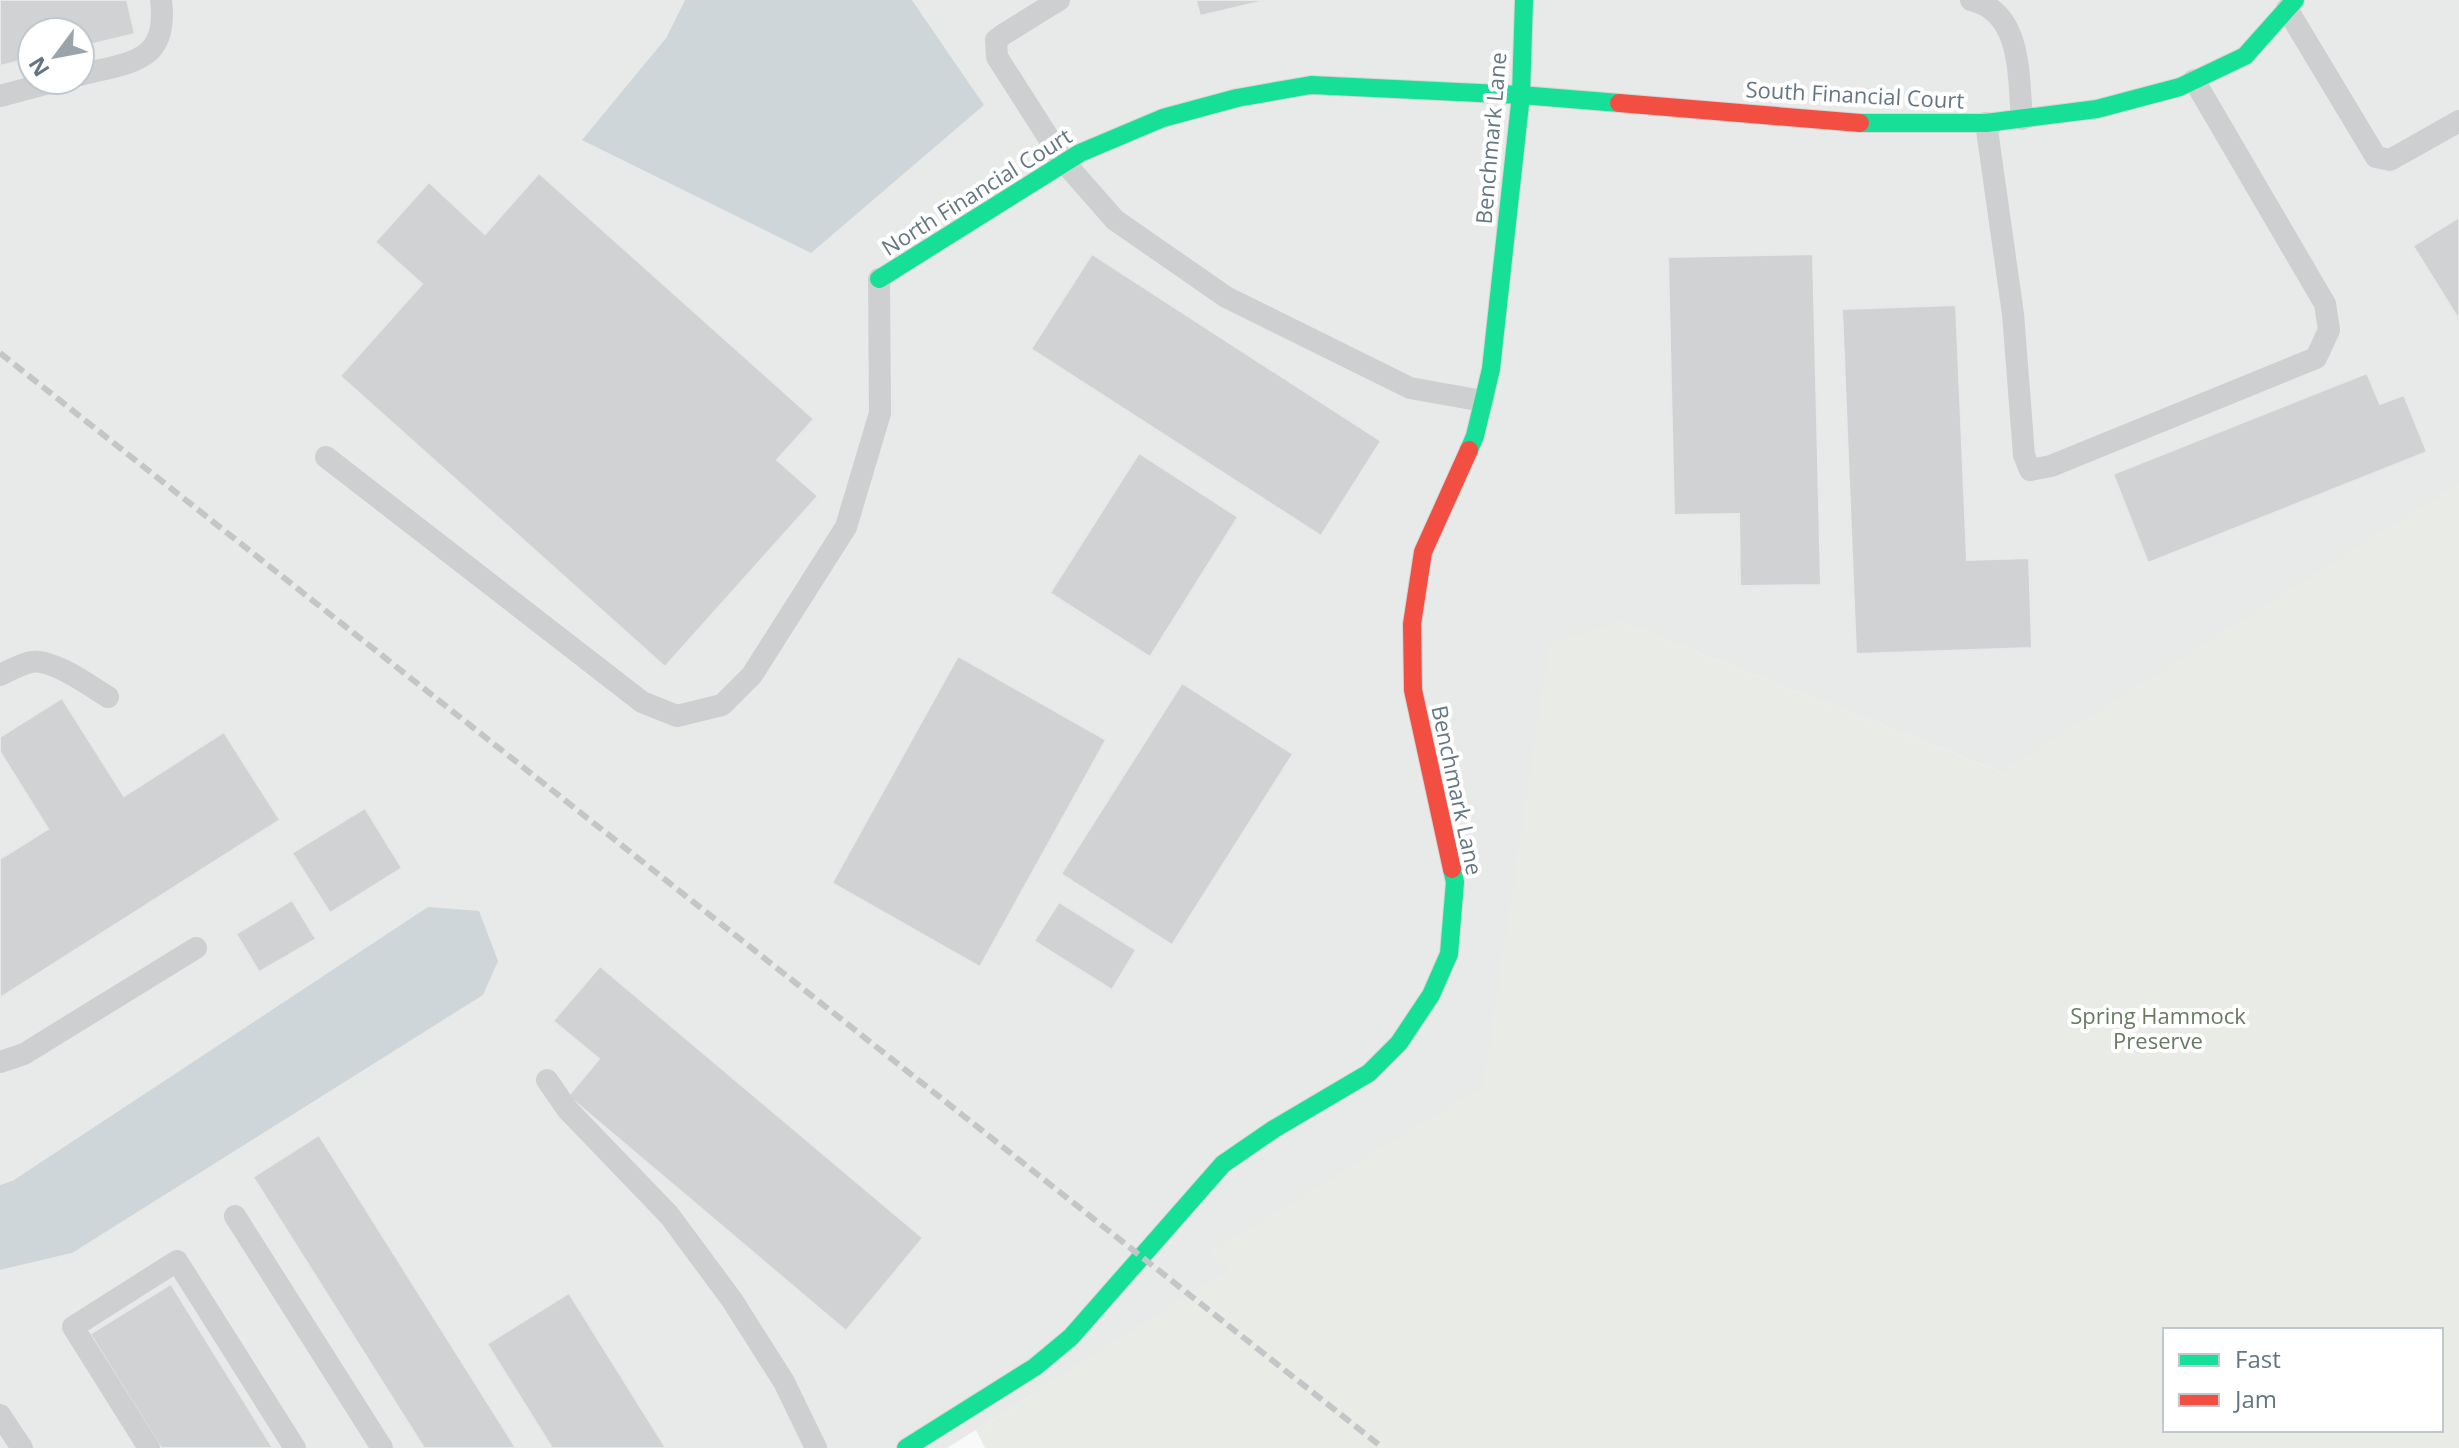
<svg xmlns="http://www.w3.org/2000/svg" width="2459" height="1448" font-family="'Open Sans',sans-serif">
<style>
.built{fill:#e8e9e9;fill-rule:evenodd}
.green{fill:#e8ebe6;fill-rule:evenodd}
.water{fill:#ced6d9}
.building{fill:#d0d2d3;stroke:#e8e8e8;stroke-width:2}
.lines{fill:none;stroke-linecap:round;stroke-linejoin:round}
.fast-casing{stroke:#d5d6d7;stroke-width:20}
.jam-casing{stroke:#d5d6d7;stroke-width:20}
.lane{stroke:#cecfd0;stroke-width:22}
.fast{stroke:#16e098;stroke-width:18}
.jam{stroke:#f24e42;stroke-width:18}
.rail{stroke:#c3c5c6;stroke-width:6;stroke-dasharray:12 6;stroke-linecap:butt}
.labels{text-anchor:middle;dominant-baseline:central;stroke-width:8;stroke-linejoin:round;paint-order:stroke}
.street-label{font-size:22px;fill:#657683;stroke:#fff}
.park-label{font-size:22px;fill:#687a64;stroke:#fff}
</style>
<rect width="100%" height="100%" fill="#f9f9f9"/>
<path class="built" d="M 0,0 L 685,0 L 666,38 L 583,140 L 984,105 L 912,0 L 2459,0 L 2459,504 L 2014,777 L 1621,622 L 1479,1114 L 947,1448 L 0,1448 L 0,1270 L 72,1253 L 14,1180 L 0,1185 ZM 32,32 L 80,32 L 80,80 L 32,80 Z"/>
<path class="green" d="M 2459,483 L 2459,1448 L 985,1448 L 976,1430 L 1230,1270 L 1209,1253 L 1483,1086 L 1549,643 L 1621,622 L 2001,772 ZM 2165,1330 L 2441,1330 L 2441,1430 L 2165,1430 Z"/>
<g class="water">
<polygon points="685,0 912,0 984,105 811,253 582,140 666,38"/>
<polygon points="428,907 479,911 498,961 483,995 72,1253 0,1270 0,1185 14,1180"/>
</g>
<g class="building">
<polygon points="0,0 127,0 135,34 80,47 80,32 32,32 32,58 0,66"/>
<polygon points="1196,0 1268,0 1200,16"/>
<polygon points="539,173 814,419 777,460 818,496 665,667 340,376 422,284 375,242 429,182 485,234"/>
<polygon points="2459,217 2459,320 2413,246"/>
<polygon points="1092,254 1381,441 1321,536 1031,349"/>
<polygon points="1813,254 1821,585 1740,586 1739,514 1674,515 1668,257"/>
<polygon points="1956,305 1967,560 2029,558 2032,648 1856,654 1842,309"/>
<polygon points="2367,373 2380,404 2404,395 2427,452 2148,563 2113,474"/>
<polygon points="1139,453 1238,517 1150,657 1050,593"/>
<polygon points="958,656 1106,740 980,967 832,883"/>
<polygon points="1182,683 1293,754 1172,945 1061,874"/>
<polygon points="62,698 124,796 224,732 280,820 0,998 0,859 48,829 0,752 0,737"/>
<polygon points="365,808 402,868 330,913 292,853"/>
<polygon points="292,900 316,939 259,972 236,934"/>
<polygon points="1059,902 1136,950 1112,990 1034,941"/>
<polygon points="600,966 923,1238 846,1331 568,1096 599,1059 553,1021"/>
<polygon points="319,1135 516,1448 424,1448 253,1177"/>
<polygon points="171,1284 273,1448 161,1448 90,1334"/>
<polygon points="569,1293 666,1448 552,1448 487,1344"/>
</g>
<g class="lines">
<g class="fast-casing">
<g id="fast">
<polyline points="1860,123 1986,123 2097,109 2180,87 2245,56 2295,0"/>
<polyline points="879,279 1080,153 1163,118 1237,98 1311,85 1521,95 1619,103"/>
<polyline points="1469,450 1475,436 1491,369 1521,95 1524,0"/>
<polyline points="906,1448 1035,1367 1071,1337 1223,1164 1274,1129 1369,1073 1399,1043 1431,995 1449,954 1455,882 1452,869"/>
</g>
</g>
<g class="jam-casing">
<g id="jam">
<polyline points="1619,103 1860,123"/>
<polyline points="1452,869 1413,690 1412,624 1423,552 1469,450"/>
</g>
</g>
<g class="lane">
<polyline points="1059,0 1004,34 996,40 997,57 1064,162 1115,220 1226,297 1410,388 1483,401"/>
<path d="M 1971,0 C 2023,12 2018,77 2022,119"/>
<polyline points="2287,9 2376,157 2390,160 2459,121"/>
<path d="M 80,75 C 129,62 169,64 161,0"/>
<polyline points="0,96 60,80"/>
<polyline points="1986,123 2013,314 2024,455 2030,470 2051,466 2316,358 2329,330 2325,304 2194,80"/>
<polyline points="326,457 642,702 677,716 722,705 752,675 846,527 880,413 879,279"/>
<path d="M 0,675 C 9,671 21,664 31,662 C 52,658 90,686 108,697"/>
<polyline points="0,1062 24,1054 196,948"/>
<polyline points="547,1080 567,1109 669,1215 732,1300 784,1382 816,1448"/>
<polyline points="235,1216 382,1448"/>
<polyline points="0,1415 22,1448"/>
<polyline points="149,1448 73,1327 177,1261 295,1448"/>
</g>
<use href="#fast" class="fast"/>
<use href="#jam" class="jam"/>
<polyline class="rail" points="0,353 1383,1448"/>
</g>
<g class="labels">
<g class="street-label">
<text transform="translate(1855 94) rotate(3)">South Financial Court</text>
<text transform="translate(1490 138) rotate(-85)">Benchmark Lane</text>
<text transform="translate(976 191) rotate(-32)">North Financial Court</text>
<text transform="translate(1458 790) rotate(78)">Benchmark Lane</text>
</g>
<g class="park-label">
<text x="2158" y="1015">Spring Hammock<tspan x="2158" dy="25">Preserve</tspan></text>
</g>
</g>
<rect x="2163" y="1328" width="280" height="104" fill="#ffffff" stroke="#c1c8cd" stroke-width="2"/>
<rect x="2179" y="1354" width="40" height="12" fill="#16e098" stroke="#c1c8cd" stroke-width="2"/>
<text x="2235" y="1368" font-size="24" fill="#657683">Fast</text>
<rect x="2179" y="1394" width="40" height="12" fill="#f24e42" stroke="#c1c8cd" stroke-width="2"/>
<text x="2235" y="1408" font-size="24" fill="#657683">Jam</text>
<g transform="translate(56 56) rotate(238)"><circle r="38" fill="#ffffff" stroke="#c1c8cd" stroke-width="2"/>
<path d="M0-6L14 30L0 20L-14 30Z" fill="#99a4ac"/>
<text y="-12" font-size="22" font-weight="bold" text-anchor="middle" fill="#657683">N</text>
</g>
</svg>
